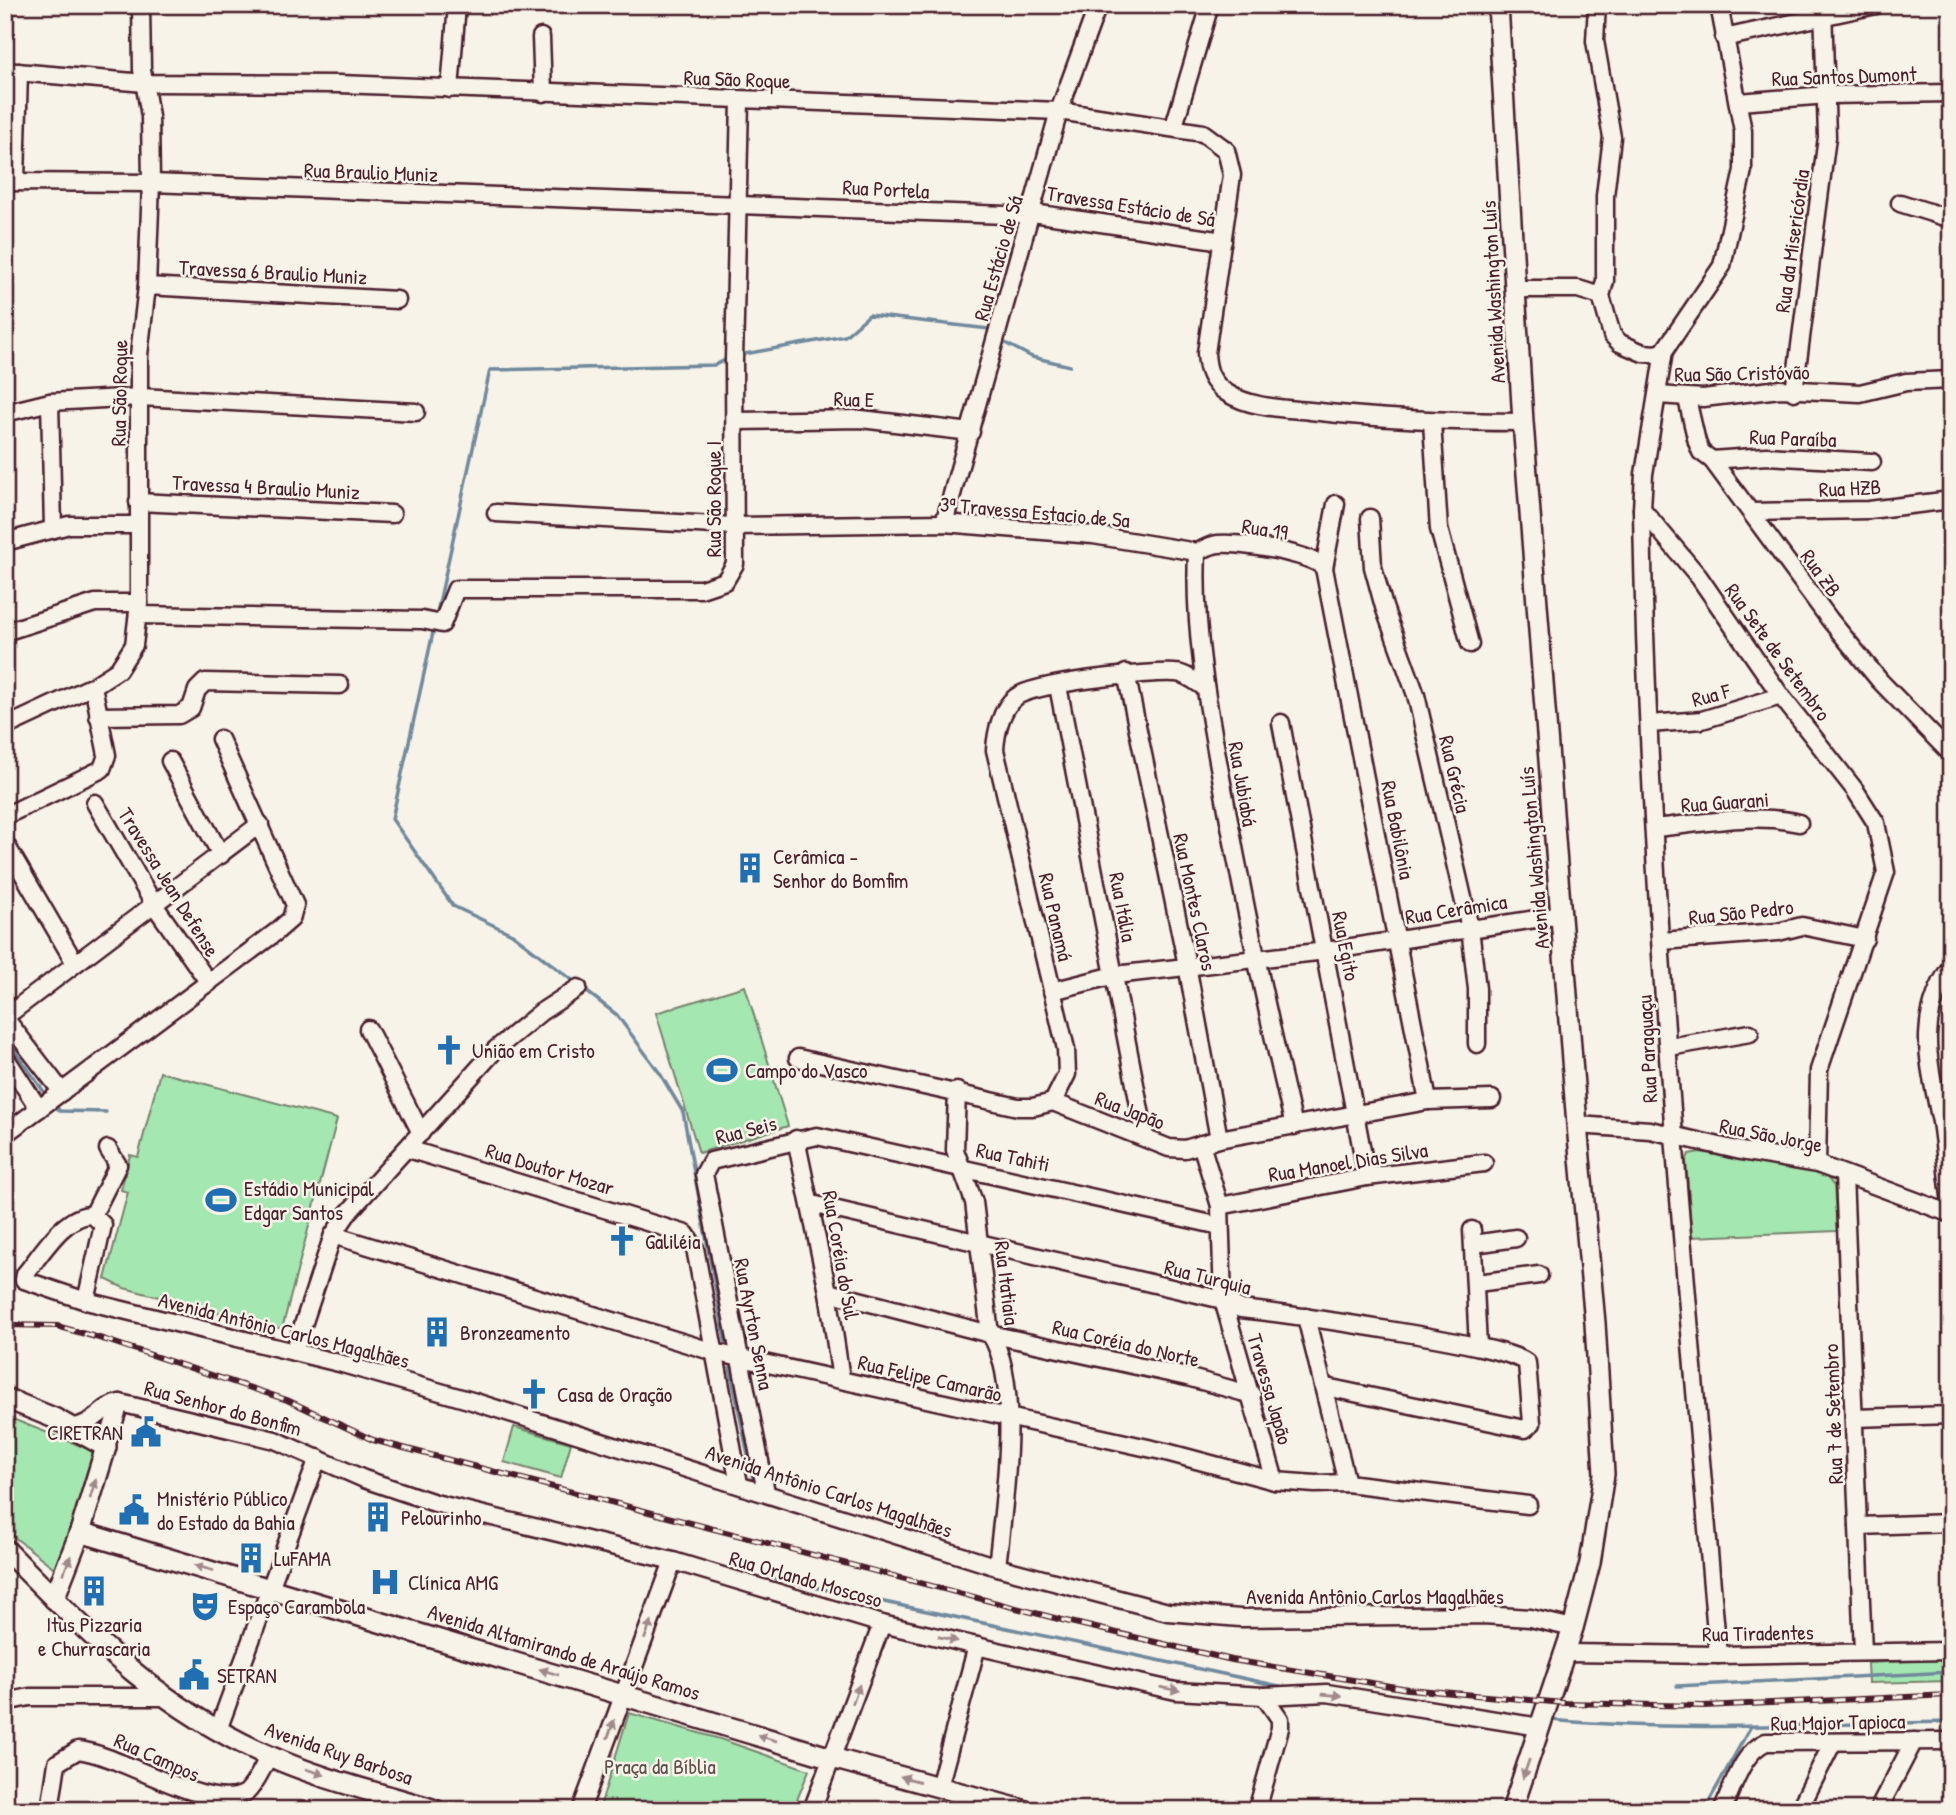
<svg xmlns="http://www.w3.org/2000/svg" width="1956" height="1815" font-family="'Patrick Hand',sans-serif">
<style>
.green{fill:#a4e7b1;stroke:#77836e;stroke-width:2}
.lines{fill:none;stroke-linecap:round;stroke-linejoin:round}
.stream{stroke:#6f899d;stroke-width:3.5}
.minor-casing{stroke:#4a1f2b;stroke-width:21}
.major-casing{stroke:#4a1f2b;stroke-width:24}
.minor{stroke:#f7f3e8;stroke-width:16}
.major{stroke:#f7f3e8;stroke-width:19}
.rail-casing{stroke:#4a1f2b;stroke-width:6}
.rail{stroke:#f7f3e8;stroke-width:3.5;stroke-dasharray:10;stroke-linecap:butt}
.oneway{fill:#a0898a}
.labels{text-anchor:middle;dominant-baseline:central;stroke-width:5;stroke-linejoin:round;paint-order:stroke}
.street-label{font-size:21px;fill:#4a1f2b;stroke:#f7f3e8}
.poi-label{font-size:21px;fill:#4a1f2b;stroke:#f7f3e8;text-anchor:start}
.park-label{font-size:21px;fill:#60514c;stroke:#f7f3e8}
</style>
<rect width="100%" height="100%" fill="#f7f3e8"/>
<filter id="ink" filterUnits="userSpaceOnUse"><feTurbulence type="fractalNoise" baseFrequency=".0143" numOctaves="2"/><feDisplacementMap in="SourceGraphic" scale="14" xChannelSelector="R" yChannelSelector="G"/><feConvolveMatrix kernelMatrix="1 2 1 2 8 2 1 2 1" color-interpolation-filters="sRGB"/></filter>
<g filter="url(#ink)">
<g class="green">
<polygon points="745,986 788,1126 699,1153 656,1013"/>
<polygon points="160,1072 337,1119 282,1329 124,1288 105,1279 128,1192 121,1190 130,1155 138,1157"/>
<polygon points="1700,1152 1825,1175 1834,1186 1837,1231 1692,1237 1686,1161 1689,1154"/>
<polygon points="5,1416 96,1452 57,1570 5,1530"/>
<polygon points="514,1427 571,1443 561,1478 504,1462"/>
<polygon points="1951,1659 1951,1681 1868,1683 1867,1663"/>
<polygon points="629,1713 720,1739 809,1770 793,1810 599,1810"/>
</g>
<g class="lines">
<g class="stream">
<polyline points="1003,342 1032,357 1070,366"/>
<polyline points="739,355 845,336 869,315 989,329"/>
<polyline points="436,617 490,370 715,365 727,359"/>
<polyline points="434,628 392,819 453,906 512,934 576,983"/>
<polyline points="582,988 617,1015 659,1072 683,1112 727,1350"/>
<polyline points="5,1037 47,1096"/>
<polyline points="54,1105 60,1111 106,1112"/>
<polyline points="730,1368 753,1479"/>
<polyline points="776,1579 1289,1688"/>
<polyline points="1677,1686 1951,1672"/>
<path d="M 1550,1720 C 1683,1732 1818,1724 1951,1722"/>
<polyline points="1704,1810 1751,1726"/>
</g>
<g class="minor-casing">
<g id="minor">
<polyline points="1597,5 1595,41 1612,137 1605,196 1605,281 1601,296 1612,335 1620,343 1643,353 1657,354 1664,351"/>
<polyline points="541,37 543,93"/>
<polyline points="1724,38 1876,5"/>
<path d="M 5,71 L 145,83 L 339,84 L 1059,111 L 1203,133 L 1226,150 L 1232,175 L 1206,353 C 1207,370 1211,383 1227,393 C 1251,408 1282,408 1310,411 C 1381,419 1451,422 1523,422"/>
<polyline points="450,89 457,5"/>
<polyline points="1739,102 1828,95 1951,93"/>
<polyline points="1174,126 1210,5"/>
<polyline points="16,181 19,72"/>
<polyline points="5,182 151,183 1006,215 1033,213 1223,241"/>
<polyline points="1900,203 1951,219"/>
<polyline points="147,286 397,300"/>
<polyline points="1515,289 1578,289 1601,296"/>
<polyline points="1794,392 1827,137 1823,5"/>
<polyline points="1658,395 1703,398 1780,389 1860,393 1906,382 1951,380"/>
<polyline points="1687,399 1697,442 1701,452 1712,460 1830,620 1880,681 1951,754"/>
<polyline points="50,402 53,528"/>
<polyline points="5,413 50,402 140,397 416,412"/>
<polyline points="735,421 861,419 971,432"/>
<polyline points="1432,422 1439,529 1470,644"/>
<polyline points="1712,460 1767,456 1872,462"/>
<polyline points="138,502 392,514"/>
<polyline points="1336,504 1324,568 1428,1101"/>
<polyline points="1642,509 1699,577 1781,696 1855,790 1876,823 1886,872 1819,1070 1817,1164"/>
<polyline points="1751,512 1869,510 1951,500"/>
<polyline points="496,513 733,526 944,523 1093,535 1197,552"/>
<polyline points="1370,518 1373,567 1384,607 1416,695 1470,928 1477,989 1477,1044"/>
<polyline points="944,523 1059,111 1098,5"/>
<polyline points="5,542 69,525 137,525"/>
<path d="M 1197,552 C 1193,636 1210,717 1225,799 C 1245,909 1268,1017 1294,1126"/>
<path d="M 1197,552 C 1204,549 1210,545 1218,544 C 1238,542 1312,553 1324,568"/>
<polyline points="139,615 422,620 442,624 456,589 701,589 725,581 735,564 734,361 740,101"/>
<polyline points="5,632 95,603 139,603"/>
<polyline points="1126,673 1187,965 1219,1139"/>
<polyline points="1058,686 1145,1136"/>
<polyline points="98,716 179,715 191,708 197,690 205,682 340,685"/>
<polyline points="1281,723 1367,1177"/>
<polyline points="1649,724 1702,720 1781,696"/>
<polyline points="5,727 93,686 118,670 134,645 139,603 139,355 147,286 151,183 150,116 142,70 141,5"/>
<polyline points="170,761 221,855"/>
<polyline points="95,803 155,906 209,983"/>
<polyline points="5,816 102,769 107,755 93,686"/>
<path d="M 1654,828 C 1701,824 1753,812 1799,823"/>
<polyline points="5,843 75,963"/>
<polyline points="1662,941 1778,932 1802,926 1865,939"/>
<path d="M 1951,966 C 1915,1020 1929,1063 1941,1122 C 1945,1148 1947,1176 1951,1203"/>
<polyline points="1052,991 1115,975 1326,951 1562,915"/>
<polyline points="5,1017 260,824"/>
<polyline points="5,1018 62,1092"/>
<polyline points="368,1029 421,1133"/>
<polyline points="1669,1047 1750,1033"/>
<polyline points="5,1057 39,1109"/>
<polyline points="798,1058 1018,1107 1033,1107 1053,1102 1169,1148 1185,1149 1219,1139 1428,1101 1492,1099"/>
<path d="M 957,1091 L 955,1150 L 974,1202 L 990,1334 C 1023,1382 1003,1509 997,1567"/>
<path d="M 1053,1102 L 1067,1074 L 1066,1049 L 995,750 C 996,733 1001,708 1016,697 C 1034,683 1150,671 1175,673 C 1185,673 1196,682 1204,687"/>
<polyline points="1577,1125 1650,1130 1741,1151 1817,1164 1951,1214"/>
<polyline points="5,1134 276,932 291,919 295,905 220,739"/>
<polyline points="796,1139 828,1292 841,1379"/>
<polyline points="1201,1144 1220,1206 1223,1300 1275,1481"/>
<polyline points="408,1149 686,1234 695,1248 739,1484"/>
<polyline points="1844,1175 1863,1652"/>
<path d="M 812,1204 L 1223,1300 L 1241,1309 C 1277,1313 1515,1345 1527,1363 L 1532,1423 L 1525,1429 L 1326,1387"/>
<polyline points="1220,1206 1367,1177 1484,1163"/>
<path d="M 93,1215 C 65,1213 41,1255 25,1274 L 24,1280 L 86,1301 L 339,1363 L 472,1401 L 997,1567 L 1168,1612 L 1240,1618 L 1483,1615 L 1530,1618 L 1573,1628"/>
<polyline points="93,1215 118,1165 108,1149"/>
<polyline points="1472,1230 1478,1346"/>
<polyline points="333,1235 714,1352 1166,1452 1275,1481 1315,1484 1347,1483 1528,1505"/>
<polyline points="1474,1244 1516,1238"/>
<polyline points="1477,1283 1539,1275"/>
<polyline points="828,1292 990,1334 1187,1377 1252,1395"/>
<polyline points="86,1301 103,1225 93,1215"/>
<polyline points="1306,1317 1347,1483"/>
<polyline points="294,1352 333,1235 348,1213 496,1049 541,1012 578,988"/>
<polyline points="1854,1418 1951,1415"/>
<path d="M 71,1428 C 97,1424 101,1406 120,1403 L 275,1440 L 364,1479 L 435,1503 L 673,1561 L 882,1624 L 1067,1667 L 1176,1691 L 1264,1696 L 1327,1693 L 1540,1727"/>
<polyline points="106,1447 120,1403"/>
<polyline points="766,1492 704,1174 711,1161 817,1136 1220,1226"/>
<polyline points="1858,1526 1951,1523"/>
<polyline points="1566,1653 1718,1655 1951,1651"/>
<path d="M 1718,1655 C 1685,1273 1648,892 1642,509 L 1644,474 L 1664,351 L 1722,266 L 1743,170 L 1743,131 L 1719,5"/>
<polyline points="5,1702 30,1697 163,1697"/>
<polyline points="218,1730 318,1458"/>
<polyline points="939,1787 977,1646"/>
<path d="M 50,1810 L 57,1763 L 78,1750 C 123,1755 210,1815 246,1793 C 256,1784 262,1768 269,1756"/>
<polyline points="581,1810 673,1561"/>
<polyline points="812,1810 882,1624"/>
<polyline points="1257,1810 1280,1728 1280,1719 1264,1696"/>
<path d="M 1722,1810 C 1733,1788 1742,1752 1766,1742 L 1951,1741"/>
<polyline points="1799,1810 1833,1742"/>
<polyline points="1878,1810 1914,1741"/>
</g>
</g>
<g class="major-casing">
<g id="major">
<polyline points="1498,5 1523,422 1577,1125 1595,1323 1604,1474 1590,1563 1573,1628 1512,1810"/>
<polyline points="5,1398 54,1418 106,1447 80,1532 54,1599"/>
<polyline points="80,1532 832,1758 1023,1810"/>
<path d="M 5,1549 C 89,1634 156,1706 267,1755 C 320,1779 380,1793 435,1810"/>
</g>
</g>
<use href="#minor" class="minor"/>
<use href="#major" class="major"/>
<g class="rail-casing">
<polyline id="rail" points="5,1325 57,1326 106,1340 287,1400 373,1440 1066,1621 1232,1660 1408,1689 1564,1703 1703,1706 1951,1695"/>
</g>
<use href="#rail" class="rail"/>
</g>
<defs><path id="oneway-solid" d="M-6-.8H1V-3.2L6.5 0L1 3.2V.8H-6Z" transform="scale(1.75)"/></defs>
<g class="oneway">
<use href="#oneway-solid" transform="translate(93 1489) rotate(-73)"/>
<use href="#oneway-solid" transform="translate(67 1565) rotate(-69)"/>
<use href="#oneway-solid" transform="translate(204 1568) rotate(-164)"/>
<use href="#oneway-solid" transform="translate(648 1630) rotate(-69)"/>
<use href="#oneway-solid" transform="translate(948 1639) rotate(13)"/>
<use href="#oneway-solid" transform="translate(549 1672) rotate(-163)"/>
<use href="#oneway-solid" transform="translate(1170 1689) rotate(10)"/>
<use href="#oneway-solid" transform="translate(856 1694) rotate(-70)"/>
<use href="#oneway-solid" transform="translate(1332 1695) rotate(5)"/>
<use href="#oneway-solid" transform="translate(611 1729) rotate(-70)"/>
<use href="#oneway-solid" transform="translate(767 1738) rotate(-163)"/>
<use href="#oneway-solid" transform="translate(1526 1769) rotate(109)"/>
<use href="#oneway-solid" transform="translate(315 1772) rotate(18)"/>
<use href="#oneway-solid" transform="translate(910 1779) rotate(-165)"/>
</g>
</g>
<defs>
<g id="building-bare" transform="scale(2.415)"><path d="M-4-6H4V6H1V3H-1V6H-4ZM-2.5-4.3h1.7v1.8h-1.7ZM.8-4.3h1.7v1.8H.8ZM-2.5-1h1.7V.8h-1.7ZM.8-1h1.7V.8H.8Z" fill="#1f6fb2" stroke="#f7f3e8" stroke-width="2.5" paint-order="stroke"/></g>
<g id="church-bare" transform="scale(2.415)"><path d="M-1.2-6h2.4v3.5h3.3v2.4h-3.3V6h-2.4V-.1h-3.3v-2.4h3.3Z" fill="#1f6fb2" stroke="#f7f3e8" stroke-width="2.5" paint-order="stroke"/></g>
<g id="stadium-bare" transform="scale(2.415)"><path d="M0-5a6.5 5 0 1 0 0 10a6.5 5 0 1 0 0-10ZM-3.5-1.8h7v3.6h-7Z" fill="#1f6fb2" stroke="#f7f3e8" stroke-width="2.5" paint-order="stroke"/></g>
<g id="civic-bare" transform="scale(2.415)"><path d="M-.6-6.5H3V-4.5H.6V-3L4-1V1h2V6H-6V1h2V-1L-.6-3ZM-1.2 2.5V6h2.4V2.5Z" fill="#1f6fb2" stroke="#f7f3e8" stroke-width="2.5" paint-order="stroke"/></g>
<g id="hospital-bare" transform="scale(2.415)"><path d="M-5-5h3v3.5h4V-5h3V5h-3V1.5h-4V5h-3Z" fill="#1f6fb2" stroke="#f7f3e8" stroke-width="2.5" paint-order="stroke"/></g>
<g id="theatre-bare" transform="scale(2.415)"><path d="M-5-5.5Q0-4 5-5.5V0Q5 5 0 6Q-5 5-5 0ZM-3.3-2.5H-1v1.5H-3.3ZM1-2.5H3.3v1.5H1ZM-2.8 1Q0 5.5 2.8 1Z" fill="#1f6fb2" stroke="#f7f3e8" stroke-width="2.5" paint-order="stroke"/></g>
</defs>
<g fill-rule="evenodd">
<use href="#building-bare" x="750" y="868"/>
<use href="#church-bare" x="449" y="1050"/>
<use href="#stadium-bare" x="722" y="1070"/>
<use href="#stadium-bare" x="221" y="1200"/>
<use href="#church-bare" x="622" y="1241"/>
<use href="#building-bare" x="437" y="1332"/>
<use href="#church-bare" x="534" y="1394"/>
<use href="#civic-bare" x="146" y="1432"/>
<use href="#civic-bare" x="134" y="1510"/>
<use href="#building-bare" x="378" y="1517"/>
<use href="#building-bare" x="251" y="1558"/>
<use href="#hospital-bare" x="385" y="1582"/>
<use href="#building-bare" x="94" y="1591"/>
<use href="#theatre-bare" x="205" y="1606"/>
<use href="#civic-bare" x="194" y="1675"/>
</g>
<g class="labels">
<g class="street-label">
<text transform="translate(1844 76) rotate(-2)">Rua Santos Dumont</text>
<text transform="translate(737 79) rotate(2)">Rua São Roque</text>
<text transform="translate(371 172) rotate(2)">Rua Braulio Muniz</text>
<text transform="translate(886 189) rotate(3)">Rua Portela</text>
<text transform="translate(1131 206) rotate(9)">Travessa Estácio de Sá</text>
<text transform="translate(1792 241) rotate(-82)">Rua da Misericórdia</text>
<text transform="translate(998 258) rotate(-74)">Rua Estácio de Sá</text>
<text transform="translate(273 272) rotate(3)">Travessa 6 Braulio Muniz</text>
<text transform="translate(1493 292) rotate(-93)">Avenida Washington Luís</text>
<text transform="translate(1742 373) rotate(-1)">Rua São Cristóvão</text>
<text transform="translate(119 393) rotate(-89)">Rua São Roque</text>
<text transform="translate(854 399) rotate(2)">Rua E</text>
<text transform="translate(1793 438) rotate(2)">Rua Paraíba</text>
<text transform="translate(266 487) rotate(3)">Travessa 4 Braulio Muniz</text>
<text transform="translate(1850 488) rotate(-3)">Rua HZB</text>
<text transform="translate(713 499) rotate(-90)">Rua São Roque I</text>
<text transform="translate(1035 512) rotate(5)">3ª Travessa Estacio de Sa</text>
<text transform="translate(1265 529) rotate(9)">Rua 19</text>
<text transform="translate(1821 573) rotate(54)">Rua ZB</text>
<text transform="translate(1778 652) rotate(54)">Rua Sete de Setembro</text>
<text transform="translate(1711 695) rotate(-15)">Rua F</text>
<text transform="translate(1455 774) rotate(77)">Rua Grécia</text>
<text transform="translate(1243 784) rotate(80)">Rua Jubiabá</text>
<text transform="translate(1725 802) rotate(-4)">Rua Guarani</text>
<text transform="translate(1398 830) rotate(79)">Rua Babilônia</text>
<text transform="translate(1534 858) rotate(-95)">Avenida Washington Luís</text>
<text transform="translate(169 882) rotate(58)">Travessa Jean Defense</text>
<text transform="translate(1195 902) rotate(78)">Rua Montes Claros</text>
<text transform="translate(1123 907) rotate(79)">Rua Itália</text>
<text transform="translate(1456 909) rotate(-9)">Rua Cerâmica</text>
<text transform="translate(1741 912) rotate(-6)">Rua São Pedro</text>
<text transform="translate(1056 917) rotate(77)">Rua Panamá</text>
<text transform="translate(1346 946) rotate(79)">Rua Egito</text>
<text transform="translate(1647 1049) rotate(-93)">Rua Paraguaçu</text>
<text transform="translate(1130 1110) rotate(21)">Rua Japão</text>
<text transform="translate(746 1130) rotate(-14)">Rua Seis</text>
<text transform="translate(1771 1135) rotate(11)">Rua São Jorge</text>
<text transform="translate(1013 1157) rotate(12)">Rua Tahiti</text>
<text transform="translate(1348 1162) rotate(-9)">Rua Manoel Dias Silva</text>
<text transform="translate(550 1169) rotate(17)">Rua Doutor Mozar</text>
<text transform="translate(841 1255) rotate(80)">Rua Coréia do Sul</text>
<text transform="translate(1208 1277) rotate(14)">Rua Turquia</text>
<text transform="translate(1007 1283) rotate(83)">Rua Itatiaia</text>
<text transform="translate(754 1324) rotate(79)">Rua Ayrton Senna</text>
<text transform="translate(284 1330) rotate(14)">Avenida Antônio Carlos Magalhães</text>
<text transform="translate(1126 1343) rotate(13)">Rua Coréia do Norte</text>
<text transform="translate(930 1378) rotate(13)">Rua Felipe Camarão</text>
<text transform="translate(1270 1389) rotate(74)">Travessa Japão</text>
<text transform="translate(223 1408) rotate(15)">Rua Senhor do Bonfim</text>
<text transform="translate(1833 1414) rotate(-92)">Rua 7 de Setembro</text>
<text transform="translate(829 1491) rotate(18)">Avenida Antônio Carlos Magalhães</text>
<text transform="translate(806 1579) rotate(16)">Rua Orlando Moscoso</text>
<text x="1375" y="1596">Avenida Antônio Carlos Magalhães</text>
<text transform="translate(1758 1633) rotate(-1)">Rua Tiradentes</text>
<text transform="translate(564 1652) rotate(17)">Avenida Altamirando de Araújo Ramos</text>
<text transform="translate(1838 1722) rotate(-1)">Rua Major Tapioca</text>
<text transform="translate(339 1753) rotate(19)">Avenida Ruy Barbosa</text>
<text transform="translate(157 1757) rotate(24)">Rua Campos</text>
</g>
<g class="poi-label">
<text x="773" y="856">Cerâmica -<tspan x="773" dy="24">Senhor do Bomfim</tspan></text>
<text x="472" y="1050">União em Cristo</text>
<text x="745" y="1070">Campo do Vasco</text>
<text x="244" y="1188">Estádio Municipal<tspan x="244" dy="24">Edgar Santos</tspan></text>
<text x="645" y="1241">Galiléia</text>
<text x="460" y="1332">Bronzeamento</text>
<text x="557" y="1394">Casa de Oração</text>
<text x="123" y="1432" text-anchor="end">CIRETRAN</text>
<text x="157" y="1498">Mnistério Público<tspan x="157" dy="24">do Estado da Bahia</tspan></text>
<text x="401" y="1517">Pelourinho</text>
<text x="274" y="1558">LuFAMA</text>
<text x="408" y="1582">Clínica AMG</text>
<text x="228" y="1606">Espaço Carambola</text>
<text x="94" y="1624" text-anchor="middle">Itus Pizzaria<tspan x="94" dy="24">e Churrascaria</tspan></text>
<text x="217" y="1675">SETRAN</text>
</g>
<g class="park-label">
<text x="660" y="1766">Praça da Bíblia</text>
</g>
</g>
<rect width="1956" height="1815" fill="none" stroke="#f7f3e8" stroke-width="28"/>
<rect x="14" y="14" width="1928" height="1787" fill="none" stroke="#4a1f2b" stroke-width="2.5" filter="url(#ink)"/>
</svg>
